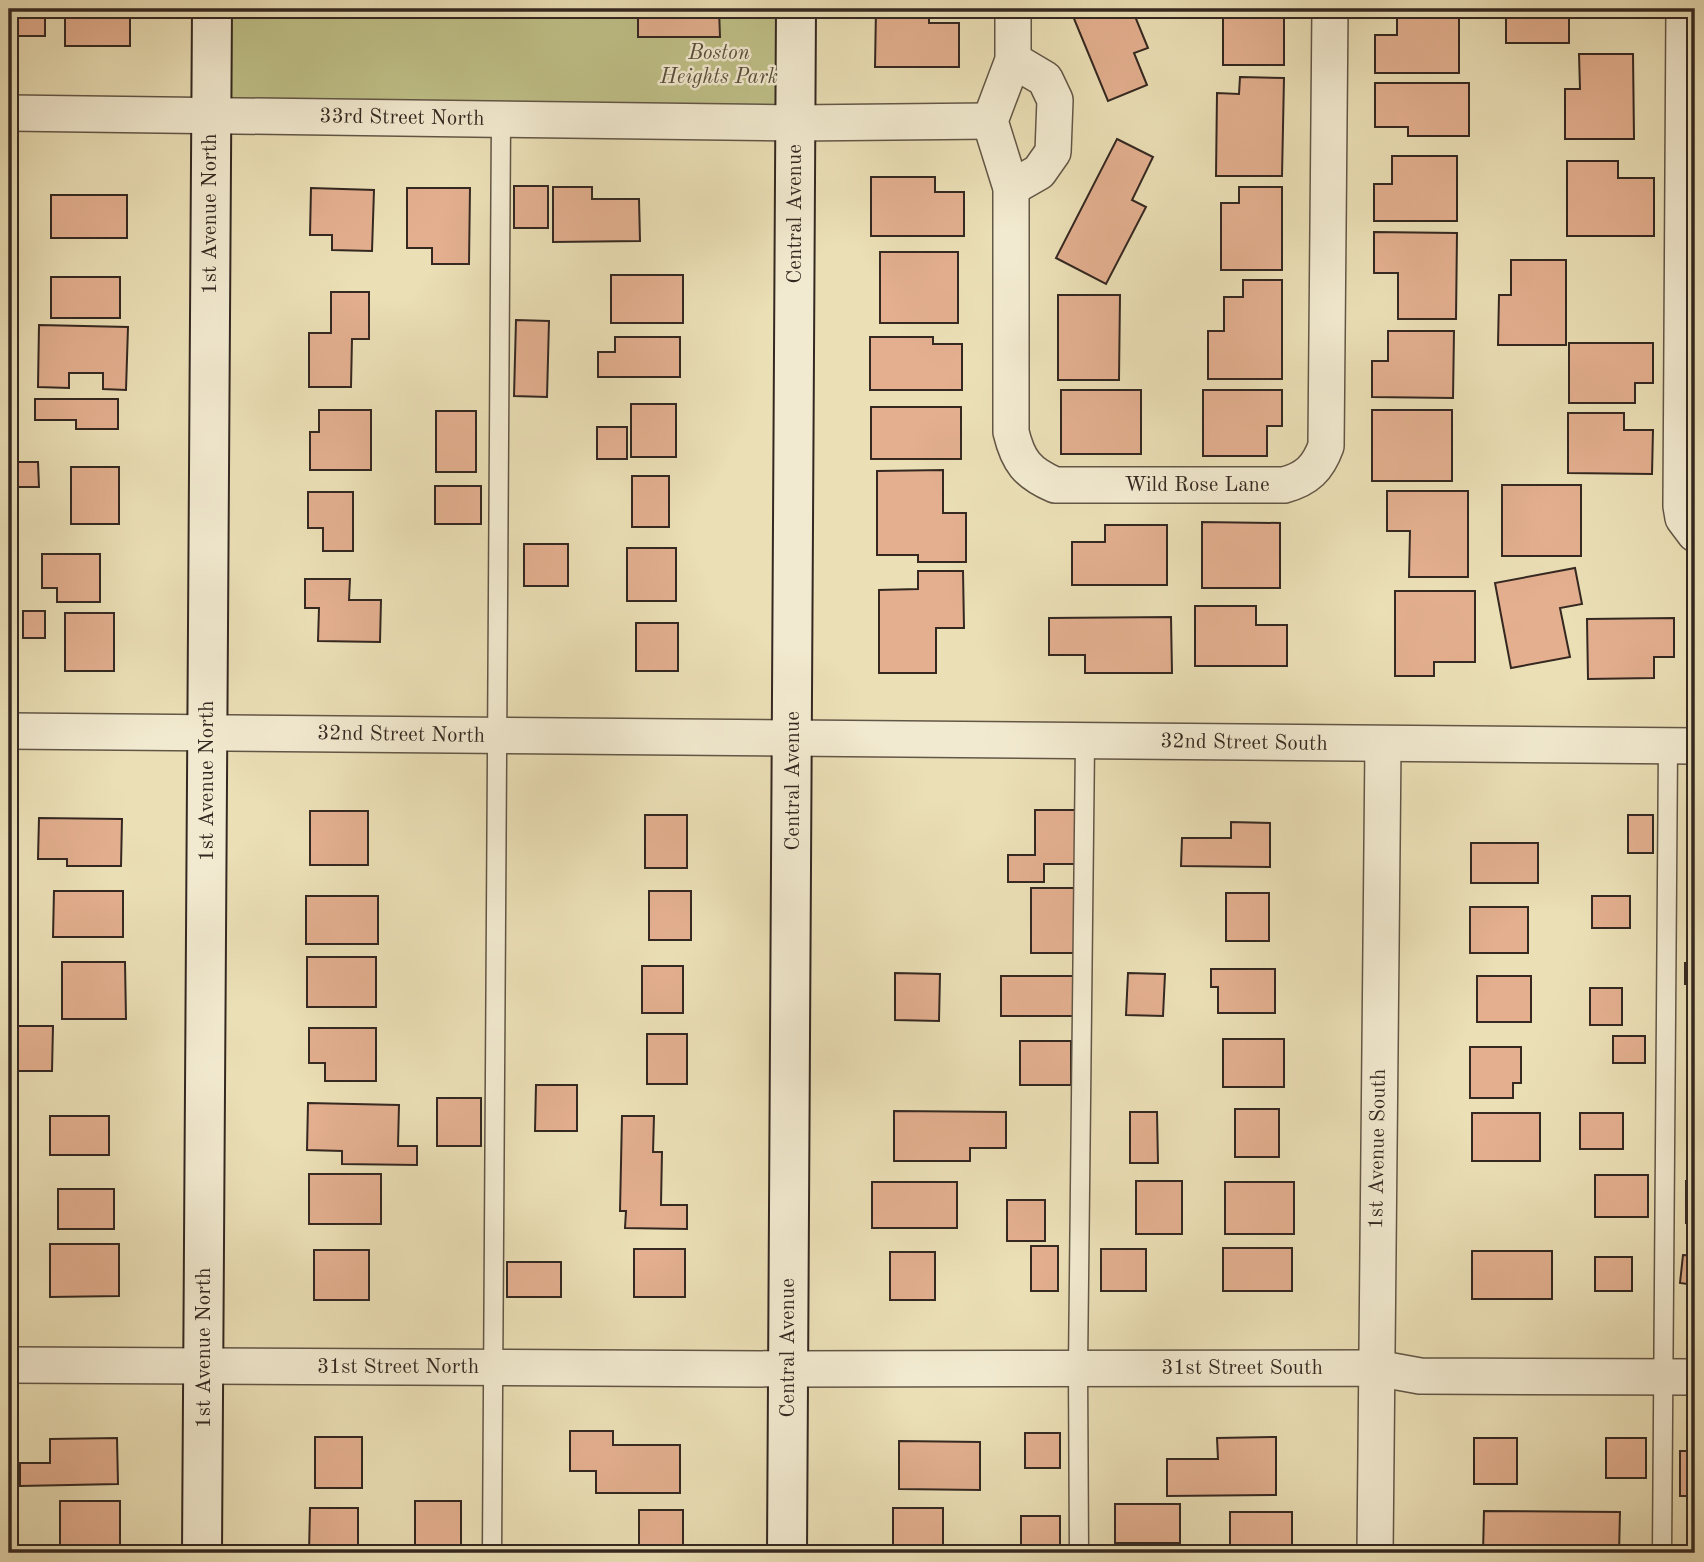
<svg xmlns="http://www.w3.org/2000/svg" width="1704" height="1562" font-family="'Old Standard TT',serif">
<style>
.green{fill:#bfc088;stroke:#7a7454;stroke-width:2}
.building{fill:#e3af8f;stroke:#342821;stroke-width:2}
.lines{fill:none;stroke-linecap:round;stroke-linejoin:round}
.lane-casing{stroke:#625646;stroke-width:21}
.street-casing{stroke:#625646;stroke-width:38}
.secondary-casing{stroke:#342821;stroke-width:42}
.lane{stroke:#f2ead0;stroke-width:18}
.street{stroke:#f2ead0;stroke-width:35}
.secondary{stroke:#f2ead0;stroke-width:38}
.labels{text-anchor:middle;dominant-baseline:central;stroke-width:5;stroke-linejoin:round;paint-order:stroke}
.park-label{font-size:21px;font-style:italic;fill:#574e3b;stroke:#f2ead0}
.street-label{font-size:21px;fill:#342821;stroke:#f2ead0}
</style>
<rect width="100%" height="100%" fill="#ebdfb6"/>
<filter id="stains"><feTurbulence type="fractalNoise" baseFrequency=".00286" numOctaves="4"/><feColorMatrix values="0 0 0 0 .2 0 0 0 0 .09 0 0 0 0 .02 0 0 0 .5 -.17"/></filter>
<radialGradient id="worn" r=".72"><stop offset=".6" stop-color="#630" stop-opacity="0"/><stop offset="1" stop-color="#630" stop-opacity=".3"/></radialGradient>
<polygon class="green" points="212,9 796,9 795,123 210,115"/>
<g class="building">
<rect x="9" y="9" width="36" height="27"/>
<rect x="65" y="9" width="65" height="37"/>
<polygon points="617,9 719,9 720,37 638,37 638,12 617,12"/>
<polygon points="876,9 929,9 929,23 959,23 959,67 875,67"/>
<polygon points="1070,9 1132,9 1148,48 1134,53 1147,85 1108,101"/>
<rect x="1223" y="9" width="61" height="56"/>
<polygon points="1397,9 1459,9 1459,73 1375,73 1375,35 1397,35"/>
<rect x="1506" y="9" width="63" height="34"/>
<polygon points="1579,54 1633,54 1634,139 1565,139 1565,89 1580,89"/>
<polygon points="1240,77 1284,78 1282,176 1216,176 1217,93 1239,94"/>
<polygon points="1375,83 1469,83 1469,136 1408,136 1408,127 1375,127"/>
<polygon points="1117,139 1153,157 1132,200 1146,207 1106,284 1056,258"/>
<polygon points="1392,156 1457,156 1457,221 1374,221 1374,184 1392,184"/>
<polygon points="1567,161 1618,161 1618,178 1654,178 1654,236 1567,236"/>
<polygon points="871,177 935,177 935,192 964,192 964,236 871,236"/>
<rect x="514" y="186" width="34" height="42"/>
<polygon points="553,187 592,187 592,199 639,199 640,241 553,242"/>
<polygon points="1239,187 1282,187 1282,270 1221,270 1221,203 1239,203"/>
<polygon points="311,188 374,190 372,251 332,250 332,235 310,235"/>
<polygon points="407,188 470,188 469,264 432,264 432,248 407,248"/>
<rect x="51" y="195" width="76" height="43"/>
<polygon points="1374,232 1457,233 1456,319 1398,319 1398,273 1374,273"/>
<rect x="880" y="252" width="78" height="71"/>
<polygon points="1511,260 1566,260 1566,345 1498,345 1499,295 1511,295"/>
<rect x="611" y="275" width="72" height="48"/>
<rect x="51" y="277" width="69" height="41"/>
<polygon points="1243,280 1282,280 1282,379 1208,379 1208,331 1224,331 1224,297 1243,297"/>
<polygon points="331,292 369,292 369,339 352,339 351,387 309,387 309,333 331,333"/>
<polygon points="1058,295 1120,295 1119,380 1058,380"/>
<polygon points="516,320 549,321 547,397 514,396"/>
<polygon points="39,325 128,327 126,390 103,389 103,373 69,373 69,388 38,387"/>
<polygon points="1388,331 1454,331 1453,398 1372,397 1372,361 1388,361"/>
<polygon points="615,337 680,337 680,377 598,377 598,352 615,352"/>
<polygon points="870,337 933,337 933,344 962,344 962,390 870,390"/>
<polygon points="1569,343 1653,343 1653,383 1635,383 1635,403 1569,403"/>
<rect x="1061" y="390" width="80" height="64"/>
<polygon points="1203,390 1282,390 1282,426 1267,426 1267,456 1203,456"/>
<polygon points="35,399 118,399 118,429 76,429 76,420 35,420"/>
<rect x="631" y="404" width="45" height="53"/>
<rect x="871" y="407" width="90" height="52"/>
<polygon points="319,410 371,410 371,470 310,470 310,432 319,432"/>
<rect x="1372" y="410" width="80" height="71"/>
<rect x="436" y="411" width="40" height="61"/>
<polygon points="1568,413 1624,413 1624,430 1653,430 1652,474 1568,473"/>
<rect x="597" y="427" width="30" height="32"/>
<polygon points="9,462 38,462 39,487 9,487"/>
<rect x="71" y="467" width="48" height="57"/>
<polygon points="943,470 943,513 966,513 966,562 918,562 918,555 877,555 877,471"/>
<rect x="632" y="476" width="37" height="51"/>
<rect x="1502" y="485" width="79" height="71"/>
<rect x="435" y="486" width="46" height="38"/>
<polygon points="1387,491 1468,491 1468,577 1409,577 1410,531 1387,531"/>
<polygon points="308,492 353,492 353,551 323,551 323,528 308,528"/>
<polygon points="1202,522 1280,523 1280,588 1202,588"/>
<polygon points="1105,525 1167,525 1167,585 1072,585 1072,542 1105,542"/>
<rect x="524" y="544" width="44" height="42"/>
<rect x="627" y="548" width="49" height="53"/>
<polygon points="42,554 100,554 100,602 57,602 57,588 42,588"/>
<polygon points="1575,568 1582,604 1560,608 1570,657 1511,668 1495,583"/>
<polygon points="918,571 963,571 964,628 936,628 936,673 879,673 879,590 918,589"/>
<polygon points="305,579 350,579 349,600 381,600 380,642 318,641 319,608 305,608"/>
<polygon points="1395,591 1475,591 1475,662 1434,662 1434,676 1395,676"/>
<polygon points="1195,606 1256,606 1256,625 1287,625 1287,666 1195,666"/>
<rect x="23" y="611" width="22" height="27"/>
<rect x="65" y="613" width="49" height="58"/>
<polygon points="1171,617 1172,673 1085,673 1085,655 1049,655 1049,618"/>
<polygon points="1674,618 1674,657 1654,657 1654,678 1588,679 1587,619"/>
<rect x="636" y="623" width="42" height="48"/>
<polygon points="1035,810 1076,810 1076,864 1044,864 1044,882 1008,882 1008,855 1035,855"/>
<rect x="310" y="811" width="58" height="54"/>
<rect x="645" y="815" width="42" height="53"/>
<rect x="1628" y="815" width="25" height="38"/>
<polygon points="39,818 122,819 121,866 67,866 67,859 38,859"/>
<polygon points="1231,822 1270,823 1270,867 1181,866 1182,838 1231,838"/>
<rect x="1471" y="843" width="67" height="40"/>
<rect x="1031" y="888" width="46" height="65"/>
<polygon points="54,891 123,891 123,937 53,937"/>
<rect x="649" y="891" width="42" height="49"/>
<rect x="1226" y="893" width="43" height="48"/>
<rect x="306" y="896" width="72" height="48"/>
<rect x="1592" y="896" width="38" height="32"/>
<rect x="1470" y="907" width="58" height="46"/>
<rect x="307" y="957" width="69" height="50"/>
<polygon points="62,962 125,962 126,1019 62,1019"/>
<rect x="1685" y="963" width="10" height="21"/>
<rect x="642" y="966" width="41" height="47"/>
<polygon points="1211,969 1275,969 1275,1013 1218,1013 1218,987 1211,987"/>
<polygon points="895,973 940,974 939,1021 895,1020"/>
<polygon points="1128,973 1165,974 1163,1016 1126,1015"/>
<rect x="1001" y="976" width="73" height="40"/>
<rect x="1477" y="976" width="54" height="46"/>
<rect x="1590" y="988" width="32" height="37"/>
<polygon points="9,1026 53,1026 52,1071 9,1071"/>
<polygon points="309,1028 376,1028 376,1081 325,1081 325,1063 309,1063"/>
<rect x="647" y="1034" width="40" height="50"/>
<rect x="1613" y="1036" width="32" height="27"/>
<rect x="1223" y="1039" width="61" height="48"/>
<rect x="1020" y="1041" width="51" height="44"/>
<polygon points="1470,1047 1521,1047 1521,1083 1513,1083 1513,1098 1470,1098"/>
<polygon points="536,1085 577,1085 577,1131 535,1131"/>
<rect x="437" y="1098" width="44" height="48"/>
<polygon points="308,1103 399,1105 398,1146 417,1146 417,1165 342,1164 342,1151 307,1150"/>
<rect x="1689" y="1104" width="6" height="37"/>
<rect x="1235" y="1109" width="44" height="48"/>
<polygon points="894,1111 1006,1112 1006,1148 970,1148 970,1161 894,1161"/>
<polygon points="1130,1112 1157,1112 1158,1163 1130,1163"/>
<rect x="1472" y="1113" width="68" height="48"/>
<rect x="1580" y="1113" width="43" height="36"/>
<rect x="50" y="1116" width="59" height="39"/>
<polygon points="622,1116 654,1116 653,1152 662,1152 661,1205 687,1205 687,1229 625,1228 626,1211 620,1211"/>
<rect x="309" y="1174" width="72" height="50"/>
<rect x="1595" y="1175" width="53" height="42"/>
<rect x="1136" y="1181" width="46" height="53"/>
<rect x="1686" y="1181" width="9" height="42"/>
<rect x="872" y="1182" width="85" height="46"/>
<rect x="1225" y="1182" width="69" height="52"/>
<rect x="58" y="1189" width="56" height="40"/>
<rect x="1007" y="1200" width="38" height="41"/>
<polygon points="50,1244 119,1244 119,1296 50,1297"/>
<rect x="1031" y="1246" width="27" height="45"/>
<rect x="1223" y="1248" width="69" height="43"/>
<rect x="634" y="1249" width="51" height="48"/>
<rect x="1101" y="1249" width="45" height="42"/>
<rect x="314" y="1250" width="55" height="50"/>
<rect x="1472" y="1251" width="80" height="48"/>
<rect x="890" y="1252" width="45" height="48"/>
<polygon points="1683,1255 1695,1256 1695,1285 1680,1283"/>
<rect x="1595" y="1257" width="37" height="34"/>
<rect x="507" y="1262" width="54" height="35"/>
<polygon points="570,1431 613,1431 613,1445 680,1445 680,1493 596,1493 596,1471 570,1471"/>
<rect x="1025" y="1433" width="35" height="35"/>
<rect x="315" y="1437" width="47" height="51"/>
<polygon points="1276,1437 1276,1495 1167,1496 1167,1459 1218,1459 1217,1438"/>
<polygon points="117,1438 118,1484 20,1486 20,1463 50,1463 50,1439"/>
<rect x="1474" y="1438" width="43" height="46"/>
<rect x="1606" y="1438" width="40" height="40"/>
<polygon points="899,1441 980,1442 980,1490 899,1489"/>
<rect x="1680" y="1451" width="15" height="45"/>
<rect x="60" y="1501" width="60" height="46"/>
<rect x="415" y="1501" width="46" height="52"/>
<rect x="1115" y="1504" width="65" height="39"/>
<polygon points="310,1508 358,1508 358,1553 309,1553"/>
<polygon points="893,1508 943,1508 943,1553 903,1553 903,1546 893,1546"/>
<rect x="639" y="1510" width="44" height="43"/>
<polygon points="1484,1511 1620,1512 1619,1553 1483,1553"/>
<rect x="1230" y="1512" width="62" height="41"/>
<rect x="1021" y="1516" width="39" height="29"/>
</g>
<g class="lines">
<g class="lane-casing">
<g id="lane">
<polyline points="492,1553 501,119"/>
<polyline points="1079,1553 1078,1368 1085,742"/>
<polyline points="1662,1553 1668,746"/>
</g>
</g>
<g class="street-casing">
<g id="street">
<path d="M 1013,9 L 1013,60 L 990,121 L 1011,188 L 1011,432 C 1018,461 1027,473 1055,485 L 1284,485 C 1307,479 1318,468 1326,446 L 1330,9"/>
<polyline points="1684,9 1681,506 1683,518 1695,534"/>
<polyline points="9,113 795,123 990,121"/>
<polyline points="1011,188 1039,172 1053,152 1055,100 1045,79 1013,60"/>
<polyline points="9,731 1695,746"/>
<polyline points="9,1365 787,1369 1376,1368 1420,1376 1695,1377"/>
<polyline points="1375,1553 1383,745"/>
</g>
</g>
<g class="secondary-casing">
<g id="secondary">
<polyline points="202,1553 212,9"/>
<polyline points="787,1553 796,9"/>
</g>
</g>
<use href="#lane" class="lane"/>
<use href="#street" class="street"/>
<use href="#secondary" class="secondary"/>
</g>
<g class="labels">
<g class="park-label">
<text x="719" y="53">Boston<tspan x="719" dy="24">Heights Park</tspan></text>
</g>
<g class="street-label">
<text transform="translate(402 118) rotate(1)">33rd Street North</text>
<text transform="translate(210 214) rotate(-90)">1st Avenue North</text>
<text transform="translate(795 214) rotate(-90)">Central Avenue</text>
<text x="1197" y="485">Wild Rose Lane</text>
<text transform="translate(401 735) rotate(1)">32nd Street North</text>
<text transform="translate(1244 743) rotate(1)">32nd Street South</text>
<text transform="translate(207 781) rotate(-90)">1st Avenue North</text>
<text transform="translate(793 781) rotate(-90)">Central Avenue</text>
<text transform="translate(1378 1149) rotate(-89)">1st Avenue South</text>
<text transform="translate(204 1348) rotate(-90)">1st Avenue North</text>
<text transform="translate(788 1348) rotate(-90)">Central Avenue</text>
<text x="398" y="1367">31st Street North</text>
<text x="1242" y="1368">31st Street South</text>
</g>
</g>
<rect width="1704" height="1562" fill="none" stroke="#ebdfb6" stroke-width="35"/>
<rect x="10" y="10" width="1683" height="1541" fill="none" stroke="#342821" stroke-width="3.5"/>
<rect x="18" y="18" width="1669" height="1527" fill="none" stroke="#342821" stroke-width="2"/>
<rect width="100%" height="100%" filter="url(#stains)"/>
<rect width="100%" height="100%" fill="url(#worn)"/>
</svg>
